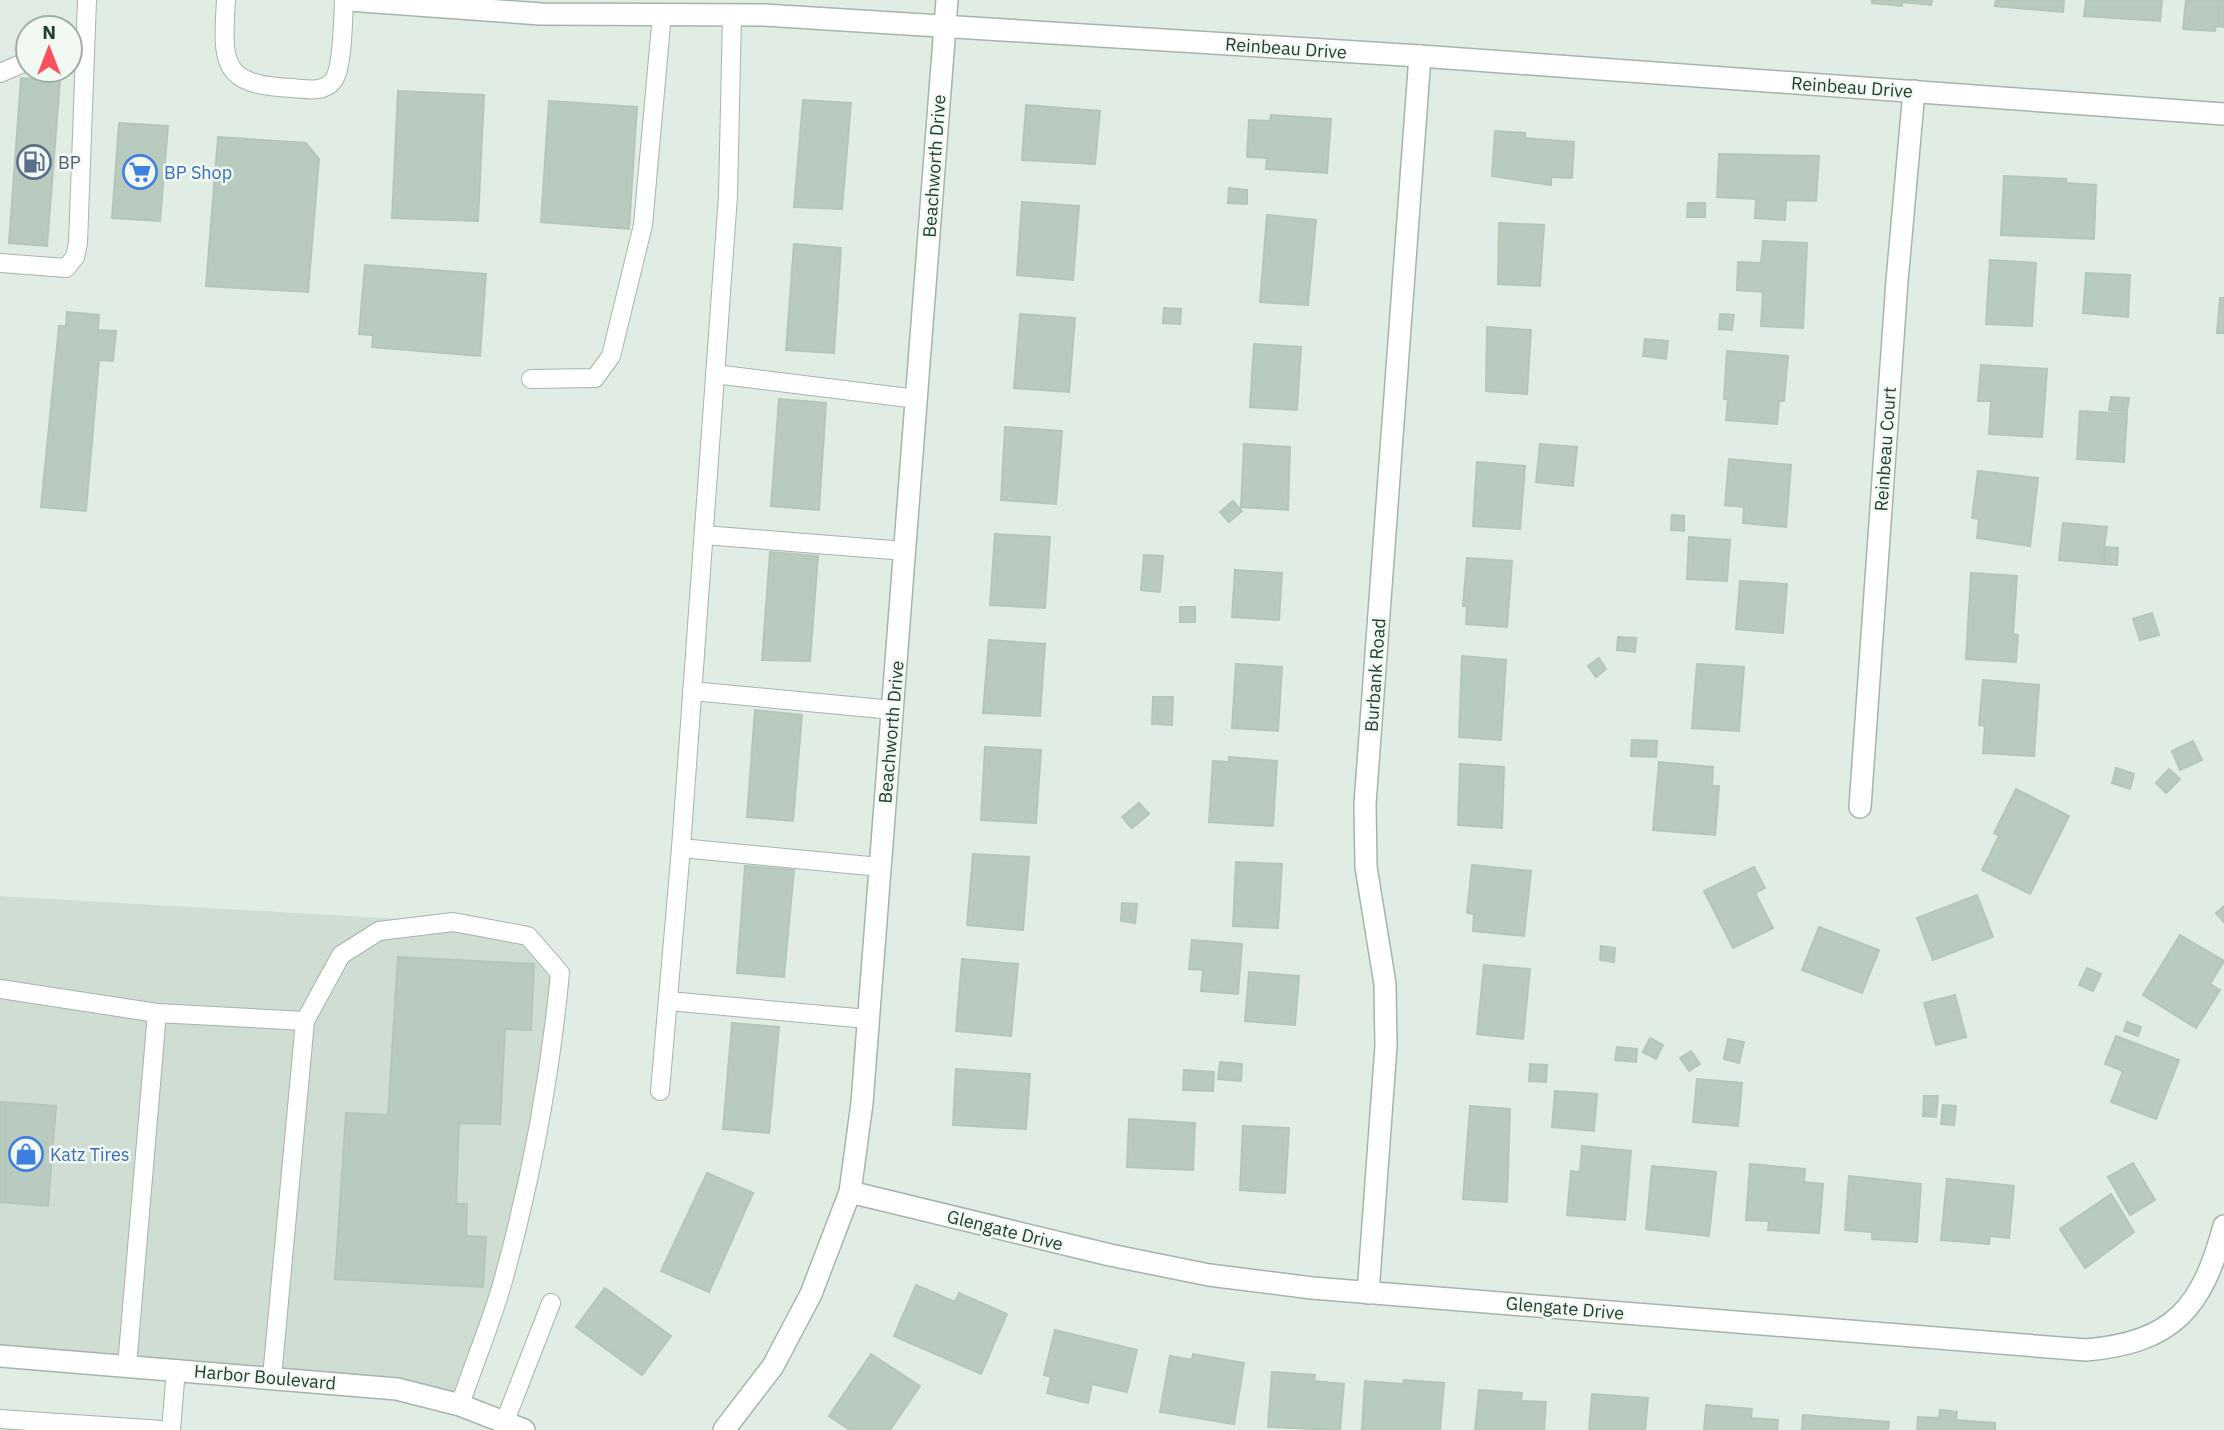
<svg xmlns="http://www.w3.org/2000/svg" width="2224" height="1430" font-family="'IBM Plex Sans',sans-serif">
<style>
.built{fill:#cfddd2}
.building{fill:#b9cbbe;stroke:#b3c7b8;stroke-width:2}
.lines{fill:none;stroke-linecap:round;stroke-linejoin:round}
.lane-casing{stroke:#a3b5a9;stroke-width:20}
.street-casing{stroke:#a3b5a9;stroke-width:24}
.lane{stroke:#fff;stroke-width:18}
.street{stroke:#fff;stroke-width:21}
.labels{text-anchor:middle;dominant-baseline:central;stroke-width:5;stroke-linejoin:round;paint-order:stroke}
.street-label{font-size:18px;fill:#203e2d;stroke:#f2f9f3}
.service-label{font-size:18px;fill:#4e5e75;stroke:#f2f9f3;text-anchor:start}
.shop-label{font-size:18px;fill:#366cbe;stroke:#f2f9f3;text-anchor:start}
</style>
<rect width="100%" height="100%" fill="#e1ede4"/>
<polygon class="built" points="0,896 453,922 528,936 560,973 530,1164 460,1405 0,1356"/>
<g class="building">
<polygon points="1872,0 1932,0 1931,5 1902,2 1902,6 1872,3"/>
<polygon points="1996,0 2064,0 2063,12 1995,6"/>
<polygon points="2086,0 2162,0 2160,21 2084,16"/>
<polygon points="2186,0 2224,0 2224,27 2216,26 2215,31 2183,29"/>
<polygon points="21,78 60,81 47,246 9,243"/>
<polygon points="398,91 484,95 478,221 392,218"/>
<polygon points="803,100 851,103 842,209 794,207"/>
<polygon points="549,101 637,107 629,229 541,222"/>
<polygon points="1026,105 1100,111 1095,164 1022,160"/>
<polygon points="1271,115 1331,119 1327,173 1266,169 1267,158 1247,157 1249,120 1270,121"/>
<polygon points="119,123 168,126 160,221 112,218"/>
<polygon points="1495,131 1525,133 1525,138 1574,142 1572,178 1551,177 1551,185 1492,176"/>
<polygon points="218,137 306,143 319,159 308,292 206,286"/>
<polygon points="1719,154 1819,156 1816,201 1786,200 1785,220 1755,218 1756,199 1717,197"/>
<polygon points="2004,176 2066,179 2066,183 2096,185 2094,239 2001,235"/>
<polygon points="1229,188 1247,190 1247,204 1228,203"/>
<polygon points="1022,202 1079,206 1073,280 1017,275"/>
<polygon points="1688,203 1705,203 1705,217 1687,217"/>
<polygon points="1267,215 1316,220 1308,305 1260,302"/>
<polygon points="1499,223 1544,225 1540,286 1498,284"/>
<polygon points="1763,241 1807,243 1803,328 1761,326 1763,292 1737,290 1738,262 1761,263"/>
<polygon points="794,244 841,248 834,353 786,350"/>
<polygon points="1990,260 2036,263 2032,326 1986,324"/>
<polygon points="365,265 486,274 480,356 372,347 373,335 359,334"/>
<polygon points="2086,273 2130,275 2128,317 2083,313"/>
<polygon points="2220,298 2224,298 2224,333 2217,333"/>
<polygon points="1164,308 1181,309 1180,324 1163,323"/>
<polygon points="67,312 99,315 98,330 116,331 113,361 99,360 86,511 41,507 59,326 66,326"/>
<polygon points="1020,314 1075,318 1069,392 1014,388"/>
<polygon points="1720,314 1734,315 1732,330 1719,329"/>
<polygon points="1487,327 1531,330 1527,394 1486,391"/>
<polygon points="1645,339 1668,341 1666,359 1643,356"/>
<polygon points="1254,344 1301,347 1297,410 1250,407"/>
<polygon points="1727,351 1788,356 1784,401 1779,401 1777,424 1726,420 1728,399 1724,399"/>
<polygon points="1981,365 2047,369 2042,437 1989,434 1991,401 1978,401"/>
<polygon points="2111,397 2129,398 2127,412 2109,410"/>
<polygon points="779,399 826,403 819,510 771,506"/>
<polygon points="2080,411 2127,414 2124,462 2077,459"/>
<polygon points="1005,427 1062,431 1056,504 1001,500"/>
<polygon points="1244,444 1290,447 1288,510 1241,507"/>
<polygon points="1540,444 1577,447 1573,486 1536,482"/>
<polygon points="1729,459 1791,465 1786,527 1743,523 1744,507 1725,505"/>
<polygon points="1477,462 1525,466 1520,529 1473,526"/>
<polygon points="1978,471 2038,478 2030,546 1977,538 1979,519 1972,518"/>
<polygon points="1233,501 1242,511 1229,522 1220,512"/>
<polygon points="1672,515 1684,516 1684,531 1671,530"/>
<polygon points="2063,523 2107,527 2102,564 2059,560"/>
<polygon points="995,534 1050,537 1045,608 990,605"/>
<polygon points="1689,537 1730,540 1727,581 1687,579"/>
<polygon points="2105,547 2118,548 2117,565 2104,564"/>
<polygon points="770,552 818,556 810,661 762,660"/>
<polygon points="1144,555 1163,556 1160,592 1141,590"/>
<polygon points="1467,558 1512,561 1507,627 1466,624 1467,606 1463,606"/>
<polygon points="1235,570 1282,573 1279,620 1232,617"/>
<polygon points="1971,573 2017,576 2013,634 2018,635 2016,662 1966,659"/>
<polygon points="1740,581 1787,584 1783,633 1736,629"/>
<rect x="1180" y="607" width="15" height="15"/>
<polygon points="2152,613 2159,635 2140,640 2133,619"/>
<polygon points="1618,637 1636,638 1635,652 1617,650"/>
<polygon points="989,640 1045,644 1040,716 983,713"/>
<polygon points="1462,656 1506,660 1501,740 1459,737"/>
<polygon points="1599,658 1606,669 1596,677 1588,666"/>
<polygon points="1236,664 1282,667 1278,731 1232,728"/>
<polygon points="1697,664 1744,667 1739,731 1692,728"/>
<polygon points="1983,680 2039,685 2034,756 1983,753 1985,726 1979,725"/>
<polygon points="1153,697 1173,697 1172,725 1152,724"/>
<polygon points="755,710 802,715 793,821 747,817"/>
<polygon points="1632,740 1657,741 1656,757 1631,756"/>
<polygon points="2193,741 2202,760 2180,770 2172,751"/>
<polygon points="985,747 1041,750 1036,823 981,820"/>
<polygon points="1229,757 1277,761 1273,826 1209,822 1213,761 1229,762"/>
<polygon points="1659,762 1713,767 1712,786 1719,786 1715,835 1653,830"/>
<polygon points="1460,764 1504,767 1502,828 1458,825"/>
<polygon points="2116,768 2134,774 2130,789 2112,783"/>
<polygon points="2169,769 2180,779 2166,793 2156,783"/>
<polygon points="2016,789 2069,816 2030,894 1982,870 1999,836 1994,833"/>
<polygon points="1139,803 1149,814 1132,828 1122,817"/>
<polygon points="973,854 1029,857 1023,930 967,925"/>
<polygon points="1236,862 1282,864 1278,928 1233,926"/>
<polygon points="1472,865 1531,871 1524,936 1473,931 1474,914 1467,913"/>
<polygon points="745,866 794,870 784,977 737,973"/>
<polygon points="1754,867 1765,888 1755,893 1773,928 1733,948 1704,891"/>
<polygon points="1977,895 1993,937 1933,960 1917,918"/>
<polygon points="1122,903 1137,904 1135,923 1121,921"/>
<polygon points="2224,906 2224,922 2216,913"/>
<polygon points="1819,927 1879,950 1862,993 1802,970"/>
<polygon points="2180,935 2224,961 2210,984 2220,990 2196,1028 2143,995"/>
<polygon points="1192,940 1242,944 1238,994 1201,991 1203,970 1189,969"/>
<polygon points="1601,946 1615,948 1614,962 1600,960"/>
<polygon points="398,957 534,964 531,1030 505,1029 500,1124 459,1123 456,1204 467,1204 466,1236 486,1237 483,1287 335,1279 346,1113 388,1115"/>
<polygon points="962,959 1018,964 1011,1036 956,1031"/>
<polygon points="1484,965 1530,969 1523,1039 1477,1034"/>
<polygon points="2087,968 2101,974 2093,991 2079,985"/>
<polygon points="1249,972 1299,976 1295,1025 1245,1021"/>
<polygon points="1955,995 1966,1037 1936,1045 1924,1003"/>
<polygon points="2127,1022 2141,1027 2138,1036 2124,1031"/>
<polygon points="732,1023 779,1027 769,1133 723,1129"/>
<polygon points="2116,1036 2179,1060 2156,1119 2111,1102 2123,1071 2105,1064"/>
<polygon points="1650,1038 1663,1045 1656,1059 1643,1052"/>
<polygon points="1728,1039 1744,1042 1739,1063 1724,1059"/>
<polygon points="1617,1047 1637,1049 1636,1062 1615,1060"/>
<polygon points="1691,1051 1700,1064 1689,1071 1680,1058"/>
<polygon points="1220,1062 1242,1064 1241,1081 1218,1079"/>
<polygon points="1530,1064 1547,1065 1546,1082 1529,1081"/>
<polygon points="956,1069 1030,1074 1026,1129 953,1125"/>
<polygon points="1184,1070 1214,1072 1213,1091 1183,1090"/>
<polygon points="1697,1079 1742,1083 1738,1126 1693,1122"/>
<polygon points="1555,1091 1597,1094 1594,1131 1552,1127"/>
<polygon points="1924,1096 1938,1096 1936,1117 1923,1116"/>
<polygon points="0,1102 56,1106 48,1206 0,1202"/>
<polygon points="1943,1105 1956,1106 1954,1125 1941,1124"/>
<polygon points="1470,1106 1510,1109 1507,1202 1463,1199"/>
<polygon points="1129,1119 1195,1123 1193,1170 1127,1167"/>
<polygon points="1243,1126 1289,1128 1285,1193 1240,1190"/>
<polygon points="1582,1146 1631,1151 1625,1220 1567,1215 1571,1171 1580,1172"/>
<polygon points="2133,1163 2155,1200 2130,1215 2108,1177"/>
<polygon points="1750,1164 1805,1169 1804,1182 1823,1184 1819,1233 1768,1230 1769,1221 1746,1220"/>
<polygon points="1652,1166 1716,1172 1709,1236 1646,1229"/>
<polygon points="707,1173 753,1193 709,1292 661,1271"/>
<polygon points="1849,1176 1921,1184 1917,1242 1872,1239 1872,1232 1845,1230"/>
<polygon points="1947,1179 2014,1186 2009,1238 1990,1236 1989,1244 1941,1240"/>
<polygon points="2111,1194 2134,1232 2085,1268 2060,1229"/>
<polygon points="916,1285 955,1302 959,1293 1007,1314 981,1374 894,1336"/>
<polygon points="605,1288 671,1336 642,1375 576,1327"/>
<polygon points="1055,1330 1137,1350 1127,1392 1092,1384 1088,1403 1047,1393 1051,1377 1044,1375"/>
<polygon points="871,1354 920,1386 890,1430 850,1430 829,1416"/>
<polygon points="1193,1354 1244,1363 1234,1424 1160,1412 1170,1356 1192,1360"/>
<polygon points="1272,1372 1315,1375 1314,1381 1344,1384 1340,1430 1268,1427"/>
<polygon points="1404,1380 1444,1383 1440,1430 1362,1430 1365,1381 1403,1384"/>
<polygon points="1479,1390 1522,1393 1521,1401 1546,1402 1544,1430 1475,1430"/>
<polygon points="1592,1394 1648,1398 1645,1430 1589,1430"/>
<polygon points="1706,1405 1752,1409 1751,1418 1778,1420 1777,1430 1704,1430"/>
<polygon points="1940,1410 1957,1412 1956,1420 1995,1423 1995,1430 1917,1430 1918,1417 1939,1418"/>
<polygon points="1803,1415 1889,1422 1888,1430 1802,1430"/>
</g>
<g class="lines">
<g class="lane-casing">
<g id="lane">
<path d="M 226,0 C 222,64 221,85 292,88 C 306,89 323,93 333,81 C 343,69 343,17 344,0"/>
<polyline points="0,73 28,61"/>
<polyline points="0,263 66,268 75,257 78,243 87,0"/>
<polyline points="715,374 917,399"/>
<polyline points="531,379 595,378 611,356 643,225 662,14"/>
<polyline points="704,535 905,551"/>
<polyline points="692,691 893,710"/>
<polyline points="681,848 880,867"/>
<polyline points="0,989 157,1013 127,1366"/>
<polyline points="668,1001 868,1019"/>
<polyline points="157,1013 305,1021 272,1377"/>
<path d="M 305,1021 L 341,955 L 379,931 L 453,922 L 528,936 L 560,973 C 550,1078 530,1186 501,1288 C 489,1328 473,1366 460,1405"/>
<polyline points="660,1091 681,848 728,196 732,15"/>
<polyline points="0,1419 162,1430"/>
<polyline points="505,1421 551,1303"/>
<polyline points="171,1430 176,1369"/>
</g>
</g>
<g class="street-casing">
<g id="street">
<polyline points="348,0 541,14 764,15 1420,56 2224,114"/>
<polyline points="1860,807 1897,281 1914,91"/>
<path d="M 850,1192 L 1110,1255 L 1209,1275 L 1312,1288 L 2086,1350 C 2174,1342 2202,1308 2224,1226"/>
<polyline points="1368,1293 1386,1046 1385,984 1366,867 1365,804 1420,56"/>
<polyline points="0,1356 397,1389 460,1405 524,1430"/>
<polyline points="724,1430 773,1366 811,1294 850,1192 862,1103 947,0"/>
</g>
</g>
<use href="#lane" class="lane"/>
<use href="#street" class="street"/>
</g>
<defs>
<g id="fuel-ring" transform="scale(1.75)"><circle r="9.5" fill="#f2f9f3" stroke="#5c6f8a" stroke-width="1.5"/><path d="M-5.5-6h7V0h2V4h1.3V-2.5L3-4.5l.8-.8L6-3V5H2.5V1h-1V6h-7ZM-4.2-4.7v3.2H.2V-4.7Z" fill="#5c6f8a"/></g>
<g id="supermarket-ring" transform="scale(1.75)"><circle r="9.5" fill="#f2f9f3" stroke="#3f7fe0" stroke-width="1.5"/><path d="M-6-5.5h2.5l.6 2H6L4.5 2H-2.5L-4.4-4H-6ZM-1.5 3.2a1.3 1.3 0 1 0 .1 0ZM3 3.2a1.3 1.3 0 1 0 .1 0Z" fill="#3f7fe0"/></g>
<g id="shop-ring" transform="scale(1.75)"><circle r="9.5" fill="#f2f9f3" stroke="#3f7fe0" stroke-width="1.5"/><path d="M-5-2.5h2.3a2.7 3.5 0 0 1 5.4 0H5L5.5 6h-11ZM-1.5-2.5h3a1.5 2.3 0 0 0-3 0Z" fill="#3f7fe0"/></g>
</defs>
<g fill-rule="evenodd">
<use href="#fuel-ring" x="34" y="162"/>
<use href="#supermarket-ring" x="140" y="172"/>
<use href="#shop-ring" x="26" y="1154"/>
</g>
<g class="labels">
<g class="street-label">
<text transform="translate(1286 48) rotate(4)">Reinbeau Drive</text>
<text transform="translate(1852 87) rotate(4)">Reinbeau Drive</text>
<text transform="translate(934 166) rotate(-86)">Beachworth Drive</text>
<text transform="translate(1885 449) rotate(-86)">Reinbeau Court</text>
<text transform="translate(1375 675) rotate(-86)">Burbank Road</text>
<text transform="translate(891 732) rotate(-85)">Beachworth Drive</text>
<text transform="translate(1005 1230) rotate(14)">Glengate Drive</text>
<text transform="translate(1565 1308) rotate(5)">Glengate Drive</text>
<text transform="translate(265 1377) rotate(5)">Harbor Boulevard</text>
</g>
<g class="service-label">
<text x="58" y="162">BP</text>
</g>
<g class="shop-label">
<text x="164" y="172">BP Shop</text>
<text x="50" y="1154">Katz Tires</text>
</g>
</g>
<g transform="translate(49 49)"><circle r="33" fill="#f2f9f3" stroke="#9eaea4" stroke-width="2"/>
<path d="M0-5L12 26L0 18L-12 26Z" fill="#fa515d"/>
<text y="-10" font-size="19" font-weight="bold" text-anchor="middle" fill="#203e2d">N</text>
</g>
</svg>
